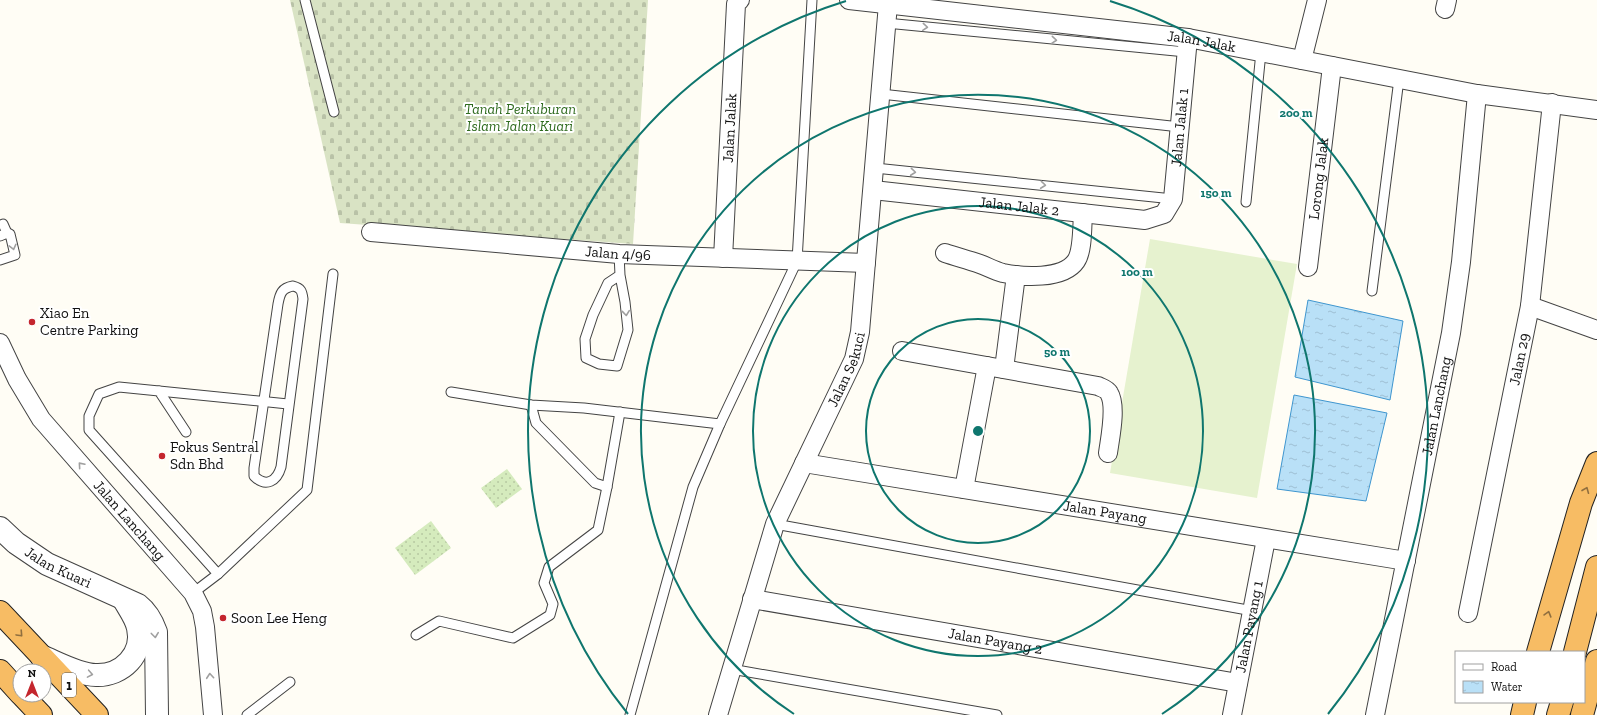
<svg xmlns="http://www.w3.org/2000/svg" width="1597" height="715" font-family="'Zilla Slab',serif">
<style>
.cemetery{fill:url(#cemetery-stones)}
.garden{fill:url(#garden-dots)}
.pitch{fill:#e6f2cf}
.water{fill:url(#water-ripples);stroke:#3f96cf}
.lines{fill:none;stroke-linecap:round;stroke-linejoin:round}
.service-casing{stroke:#444;stroke-width:11}
.minor-casing{stroke:#444;stroke-width:20}
.tertiary-casing{stroke:#444;stroke-width:24}
.trunk-casing{stroke:#222;stroke-width:24}
.service{stroke:#fff;stroke-width:9}
.minor{stroke:#fff;stroke-width:18}
.tertiary{stroke:#fff;stroke-width:22}
.trunk{stroke:#f7bc64;stroke-width:22}
.oneway{stroke:#a0a0a0}
.oneway2{stroke:#906f3f}
.ring{fill:none;stroke:#0f766e;stroke-width:2}
.poi-dot{fill:#c4262e;stroke:#fff;stroke-width:1.5}
.labels{text-anchor:middle;dominant-baseline:central;stroke-width:4;stroke-linejoin:round;paint-order:stroke}
.shield{fill:#fff;stroke:#585858;stroke-width:1}
.shield-label{font-size:14px;font-weight:bold;fill:#111}
.street-label{font-size:15px;fill:#111;stroke:#fff}
.park-label{font-size:15px;font-style:italic;fill:#2f6b1f;stroke:#fff}
.poi-label{font-size:15px;fill:#111;stroke:#fff;text-anchor:start}
.centre{fill:#0f766e;stroke:#fff;stroke-width:2}
.ring-label{font-size:12px;text-anchor:middle;font-weight:bold;fill:#0f766e;stroke:#fff;stroke-width:4;stroke-linejoin:round;paint-order:stroke}
</style>
<defs>
<pattern id="cemetery-stones" width="16" height="16" patternUnits="userSpaceOnUse"><rect width="16" height="16" fill="#d9e3c4"/><path d="M2 7V4a2 2 0 0 1 4 0v3zM10 15v-3a2 2 0 0 1 4 0v3z" fill="#b9c2a7"/></pattern>
<pattern id="garden-dots" width="8" height="8" patternUnits="userSpaceOnUse"><rect width="8" height="8" fill="#d5ebbd"/><path d="M2 2h.1M6 6h.1" fill="none" stroke="#b6c8a1" stroke-width="1.8" stroke-linecap="round"/></pattern>
<pattern id="water-ripples" width="26" height="14" patternUnits="userSpaceOnUse"><rect width="26" height="14" fill="#b9e0f7"/><path d="M2 4q2-2 4 0t4 0M15 11q2-2 4 0t4 0" fill="none" stroke="#9ebfd3"/></pattern>
</defs>
<rect width="100%" height="100%" fill="#fffdf5"/>
<polygon class="cemetery" points="290,0 648,0 633,244 340,223"/>
<g class="garden">
<polygon points="507,469 522,489 496,508 481,488"/>
<polygon points="431,521 451,548 415,575 395,548"/>
</g>
<polygon class="pitch" points="1150,239 1297,264 1257,498 1110,473"/>
<g class="water">
<polygon points="1308,300 1403,321 1390,400 1295,377"/>
<polygon points="1294,395 1387,413 1366,501 1277,489"/>
</g>
<g class="lines">
<g class="service-casing">
<g id="service">
<polyline points="305,0 334,112"/>
<polyline points="886,23 1186,52"/>
<polyline points="881,94 1180,127"/>
<polyline points="875,168 1173,199"/>
<polyline points="1246,202 1261,52"/>
<polyline points="3,224 7,233"/>
<polyline points="0,236 7,233 10,234 15,255 0,260"/>
<polyline points="619,254 620,275 625,302 628,330 617,366 599,364 586,358 585,339 593,315 608,283 620,275"/>
<path d="M 293,286 C 301,288 302,291 303,299 L 281,467 C 277,481 266,488 254,476 L 254,468 L 278,304 C 280,293 282,288 293,286 Z"/>
<polyline points="1372,291 1399,79"/>
<polyline points="159,391 288,404"/>
<polyline points="451,392 531,405 584,408 720,424"/>
<polyline points="531,405 536,423 595,483 607,487 620,412"/>
<polyline points="186,432 159,391 119,387 99,394 89,416 89,430 218,574"/>
<polyline points="775,524 1253,611"/>
<polyline points="193,593 218,574 307,490 333,274"/>
<polyline points="416,635 439,621 513,638 550,615 553,604 544,583 549,567 598,530 607,487"/>
<polyline points="731,669 997,715"/>
<polyline points="247,715 290,682"/>
<polyline points="630,715 693,487 720,424 797,261 812,0"/>
</g>
</g>
<g class="minor-casing">
<g id="minor">
<path id="s1" d="M 849,0 L 1188,38 L 1477,94 L 1597,110"/>
<polyline points="1445,9 1447,0"/>
<polyline points="1302,60 1317,0"/>
<path id="s2" d="M 873,190 L 1145,220 L 1164,214 L 1173,199 L 1188,38"/>
<path id="s3" d="M 371,232 L 619,254 L 866,263"/>
<path d="M 945,253 C 957,257 969,260 980,264 C 988,267 995,271 1003,273 C 1022,277 1063,280 1076,261 C 1083,251 1082,226 1083,213"/>
<path id="s4" d="M 723,258 L 736,4 L 740,0"/>
<path id="s5" d="M 1308,267 L 1332,66"/>
<polyline points="1530,306 1597,330"/>
<path id="s6" d="M 0,343 L 17,379 L 41,419 L 193,593 L 202,611 L 205,627 L 213,715"/>
<path d="M 902,351 L 1098,386 C 1102,388 1107,389 1109,393 C 1117,406 1110,438 1108,453"/>
<polyline points="1004,369 1016,275"/>
<path id="s7" d="M 804,463 L 1406,561"/>
<polyline points="964,489 987,366"/>
<path id="s8" d="M 752,599 L 1238,683"/>
<path id="s9" d="M 1468,613 L 1530,306 L 1552,103"/>
<path id="s10" d="M 718,715 L 775,524 L 854,359 L 860,332 L 888,4"/>
<path id="s11" d="M 1232,715 L 1266,539"/>
<path id="s12" d="M 1375,715 L 1451,333 L 1461,262 L 1477,94"/>
</g>
</g>
<g class="tertiary-casing">
<g id="tertiary">
<path id="s13" d="M 0,528 L 16,543 L 47,564 L 138,605 C 147,612 152,621 156,632 L 157,715"/>
<path d="M 41,656 C 56,662 79,675 96,675 C 122,676 144,654 138,628 C 136,618 129,609 124,600"/>
</g>
</g>
<g class="trunk-casing">
<g id="trunk">
<polyline points="0,612 97,715"/>
<polyline points="1538,652 1581,503 1597,463"/>
<polyline points="1575,652 1597,567"/>
<polyline points="0,671 20,693"/>
<polyline points="22,695 41,715"/>
<polyline points="1522,715 1525,702"/>
<polyline points="1558,715 1562,702"/>
<polyline points="1582,715 1597,661"/>
</g>
</g>
<use href="#service" class="service"/>
<use href="#minor" class="minor"/>
<use href="#tertiary" class="tertiary"/>
<use href="#trunk" class="trunk"/>
</g>
<defs><path id="oneway-chevron" d="M-2-3.5L2.5 0L-2 3.5" fill="none" stroke-width="1.6" stroke-linecap="round" stroke-linejoin="round"/></defs>
<g class="oneway">
<use href="#oneway-chevron" transform="translate(925 27) rotate(5)"/>
<use href="#oneway-chevron" transform="translate(1054 40) rotate(5)"/>
<use href="#oneway-chevron" transform="translate(913 172) rotate(6)"/>
<use href="#oneway-chevron" transform="translate(1043 185) rotate(6)"/>
<use href="#oneway-chevron" transform="translate(13 247) rotate(76)"/>
<use href="#oneway-chevron" transform="translate(626 313) rotate(84)"/>
<use href="#oneway-chevron" transform="translate(81 465) rotate(-131)"/>
<use href="#oneway-chevron" transform="translate(155 635) rotate(83)"/>
<use href="#oneway-chevron" transform="translate(90 674) rotate(10)"/>
<use href="#oneway-chevron" transform="translate(210 676) rotate(-95)"/>
</g>
<g class="oneway2">
<use href="#oneway-chevron" transform="translate(1586 490) rotate(-68)"/>
<use href="#oneway-chevron" transform="translate(1548 614) rotate(-74)"/>
<use href="#oneway-chevron" transform="translate(20 634) rotate(47)"/>
</g>
<g class="ring">
<circle cx="978" cy="431" r="112"/>
<circle cx="978" cy="431" r="225"/>
<path d="M794 714A337 337 0 1 1 1162 714"/>
<path d="M628 714A450 450 0 0 1 846 1M1110 1A450 450 0 0 1 1328 714"/>
</g>
<g class="poi-dot">
<circle cx="32" cy="322" r="4"/>
<circle cx="162" cy="456" r="4"/>
<circle cx="223" cy="618" r="4"/>
</g>
<g class="labels">
<rect class="shield" x="62" y="673" width="14" height="24" rx="3"/>
<g class="shield-label">
<text x="69" y="685">1</text>
</g>
<g class="street-label">
<text stroke="none"><textPath href="#s1" startOffset="355">Jalan Jalak</textPath></text>
<text stroke="none"><textPath href="#s2" startOffset="383">Jalan Jalak 1</textPath></text>
<text stroke="none"><textPath href="#s4" startOffset="130">Jalan Jalak</textPath></text>
<text stroke="none"><textPath href="#s5" startOffset="89">Lorong Jalak</textPath></text>
<text stroke="none"><textPath href="#s2" startOffset="147">Jalan Jalak 2</textPath></text>
<text stroke="none"><textPath href="#s3" startOffset="248">Jalan 4/96</textPath></text>
<text stroke="none"><textPath href="#s9" startOffset="259">Jalan 29</textPath></text>
<text stroke="none"><textPath href="#s10" startOffset="370">Jalan Sekuci</textPath></text>
<text stroke="none"><textPath href="#s12" startOffset="315">Jalan Lanchang</textPath></text>
<text stroke="none"><textPath href="#s7" startOffset="305">Jalan Payang</textPath></text>
<text stroke="none"><textPath href="#s6" startOffset="221">Jalan Lanchang</textPath></text>
<text stroke="none"><textPath href="#s13" startOffset="71">Jalan Kuari</textPath></text>
<text stroke="none"><textPath href="#s11" startOffset="90">Jalan Payang 1</textPath></text>
<text stroke="none"><textPath href="#s8" startOffset="247">Jalan Payang 2</textPath></text>
</g>
<g class="park-label">
<text x="520" y="109">Tanah Perkuburan<tspan x="520" dy="17">Islam Jalan Kuari</tspan></text>
</g>
<g class="poi-label">
<text x="40" y="313">Xiao En<tspan x="40" dy="17">Centre Parking</tspan></text>
<text x="170" y="447">Fokus Sentral<tspan x="170" dy="17">Sdn Bhd</tspan></text>
<text x="231" y="618">Soon Lee Heng</text>
</g>
</g>
<circle cx="978" cy="431" r="6" class="centre"/>
<g class="ring-label">
<text x="1296" y="117">200 m</text>
<text x="1216" y="197">150 m</text>
<text x="1137" y="276">100 m</text>
<text x="1057" y="356">50 m</text>
</g>
<rect x="1455" y="651" width="130" height="52" fill="#ffffff" stroke="#a0a0a0"/>
<rect x="1463" y="664" width="20" height="6" fill="#ffffff" stroke="#a0a0a0"/>
<text x="1491" y="671" font-size="12" fill="#111111">Road</text>
<rect x="1463" y="681" width="20" height="12" fill="url(#water-ripples)" stroke="#a0a0a0"/>
<text x="1491" y="691" font-size="12" fill="#111111">Water</text>
<g transform="translate(32 683)"><circle r="19" fill="#ffffff" stroke="#a0a0a0"/>
<path d="M0-3L7 15L0 10L-7 15Z" fill="#c4262e"/>
<text y="-6" font-size="11" font-weight="bold" text-anchor="middle" fill="#111111">N</text>
</g>
</svg>
